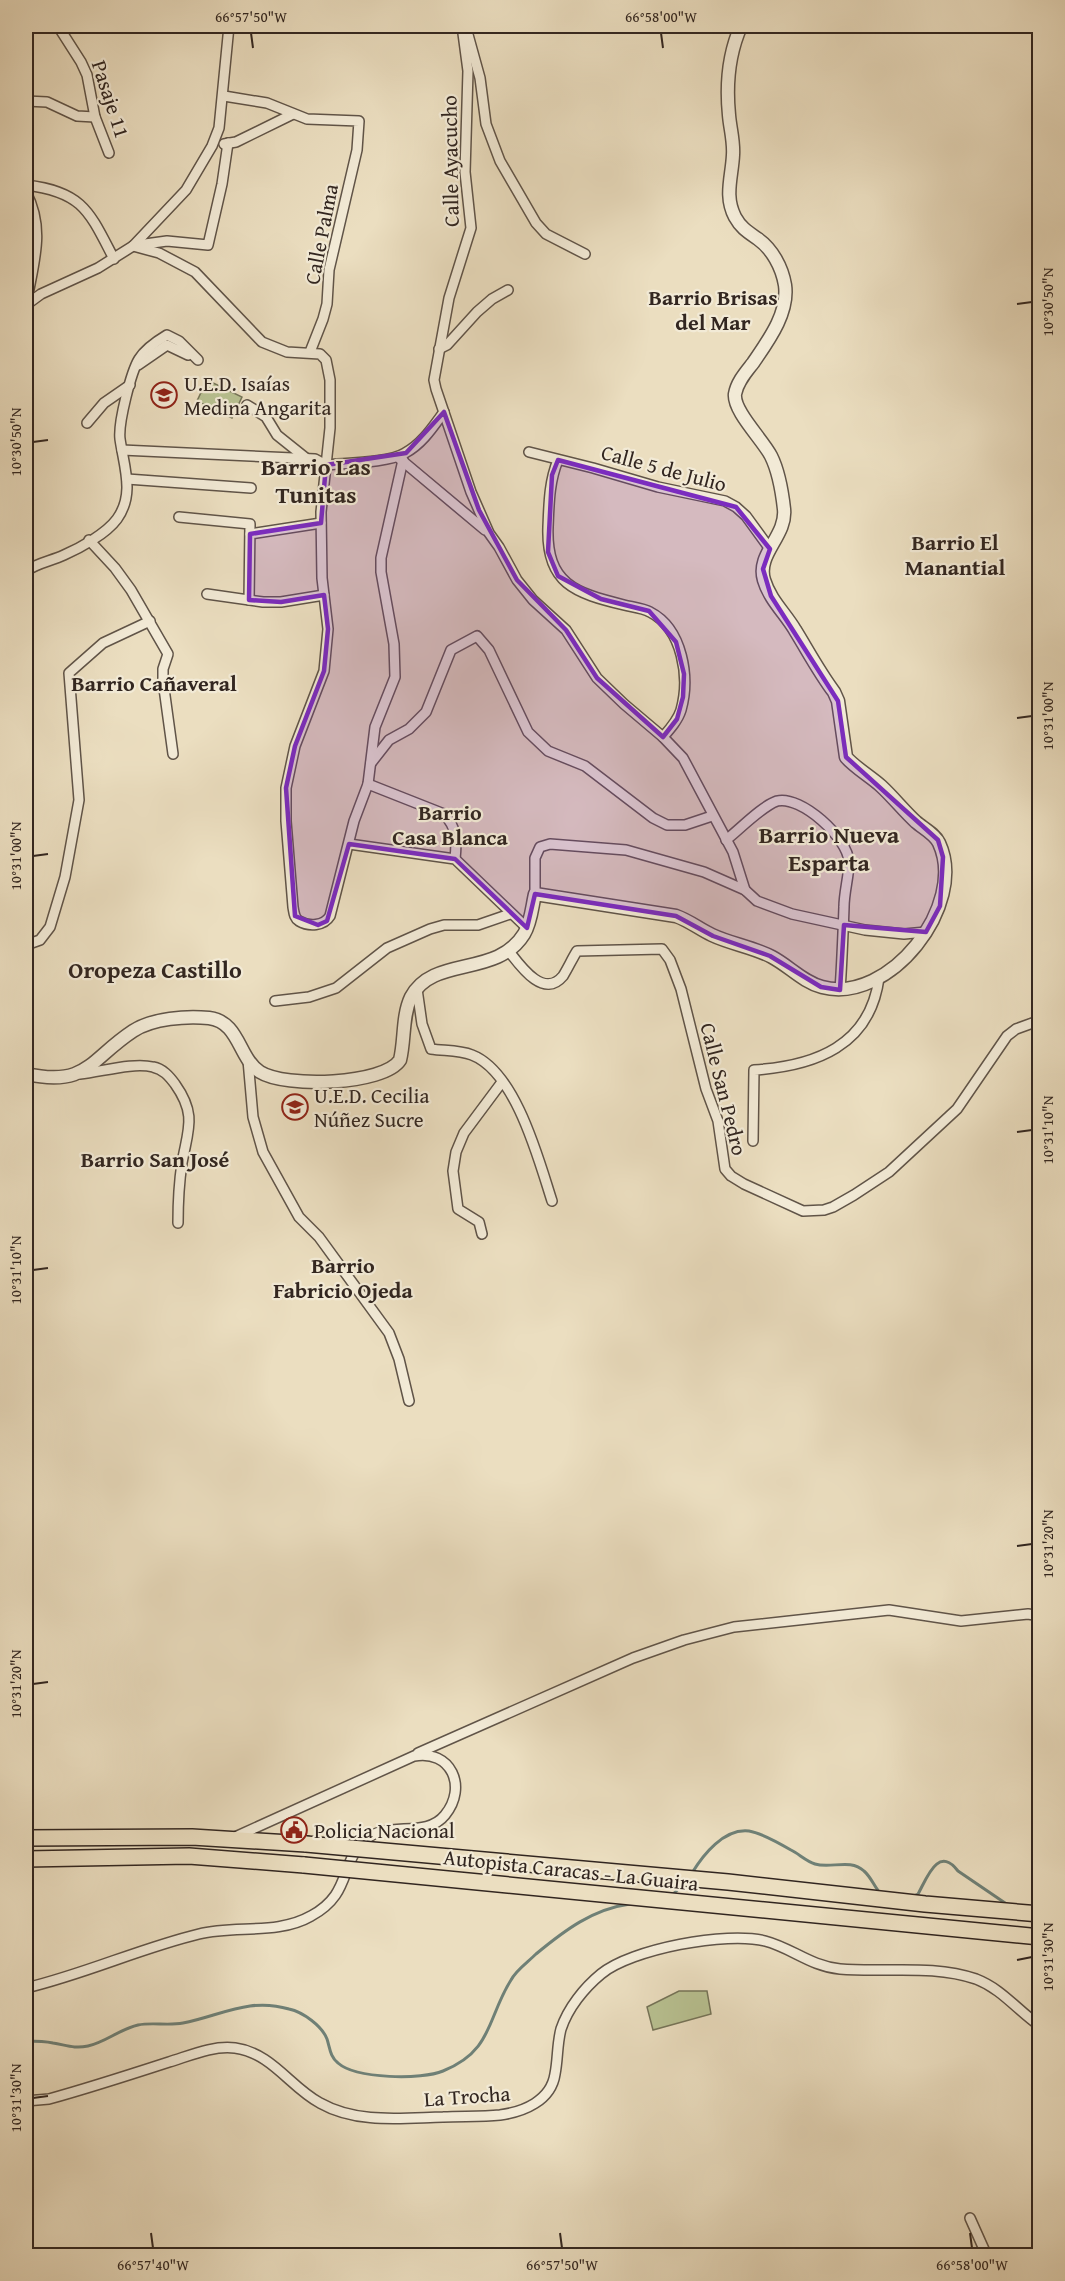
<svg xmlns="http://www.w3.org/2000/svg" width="1065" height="2281" font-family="'Gentium Book Plus',serif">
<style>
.green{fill:#b8c191;stroke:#757458;stroke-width:1.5}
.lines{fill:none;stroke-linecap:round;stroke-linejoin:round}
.stream{stroke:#6f8076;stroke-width:3}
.minor-casing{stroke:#605448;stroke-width:12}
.tertiary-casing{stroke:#605448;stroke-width:15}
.trunk-casing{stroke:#322620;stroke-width:18}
.minor{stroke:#f2ead6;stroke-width:9}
.tertiary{stroke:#f2ead6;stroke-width:12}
.trunk{stroke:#ebdec0;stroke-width:15}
.trunk-bridge-casing{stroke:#322620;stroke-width:18;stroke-linecap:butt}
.trunk-bridge{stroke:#ebdec0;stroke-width:15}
.marked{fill:#7b2cbf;fill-opacity:0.2;stroke:#7b2cbf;stroke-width:4.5;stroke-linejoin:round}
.ticks{fill:none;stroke:#322620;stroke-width:2}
.labels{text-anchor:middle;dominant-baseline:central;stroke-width:4.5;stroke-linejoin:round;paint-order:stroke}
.street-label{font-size:21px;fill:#322620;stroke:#f2ead6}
.poi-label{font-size:21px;fill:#322620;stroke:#f2ead6;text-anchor:start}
.neighbourhood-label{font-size:22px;font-weight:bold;fill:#322620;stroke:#f2ead6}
.quarter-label{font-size:24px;font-weight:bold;fill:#322620;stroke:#f2ead6}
.neatline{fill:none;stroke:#322620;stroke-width:2}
.ticks-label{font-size:15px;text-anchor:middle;fill:#322620}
</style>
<rect width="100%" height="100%" fill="#ebdec0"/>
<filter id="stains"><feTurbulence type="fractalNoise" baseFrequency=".00333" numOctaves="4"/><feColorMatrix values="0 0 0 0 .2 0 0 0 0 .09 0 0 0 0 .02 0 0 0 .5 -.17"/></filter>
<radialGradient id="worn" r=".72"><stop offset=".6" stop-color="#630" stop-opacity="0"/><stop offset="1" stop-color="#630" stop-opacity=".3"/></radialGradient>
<g class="green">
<polygon points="207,380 242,397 232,418 197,401"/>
<polygon points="679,1991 707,1991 711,2014 653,2030 647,2007"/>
</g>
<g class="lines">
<g class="stream">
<path d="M 692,1873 C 703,1855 724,1828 749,1831 C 762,1833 779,1843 791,1850 C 799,1854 806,1861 815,1864 C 831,1869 850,1858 864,1871 C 871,1877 874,1886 880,1893"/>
<polyline points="672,1895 685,1883"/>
<path d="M 912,1897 L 918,1894 C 927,1878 938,1845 958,1871 L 1008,1905"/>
<path d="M 26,2041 C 35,2041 44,2041 53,2043 C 66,2045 74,2049 88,2046 C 106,2042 120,2029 138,2025 C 152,2022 168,2026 183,2023 C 220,2016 249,1997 289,2009 C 303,2012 322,2026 327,2039 C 330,2048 330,2057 338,2063 C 356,2079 422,2080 443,2071 C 493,2051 487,2018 511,1980 C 516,1970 528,1962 536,1954 C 565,1930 593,1909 630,1904"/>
</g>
<g class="minor-casing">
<g id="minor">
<polyline points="58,26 81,62 87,75 95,117 109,153"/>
<polyline points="462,26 468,71 465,172 471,228 449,298 434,380 436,389 471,492 489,533 499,547 517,580 533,600 566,630 597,678 624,704 663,737 683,758 733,852 745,890"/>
<polyline points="434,27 435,26"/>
<polyline points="467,31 480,78 486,124 500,161 536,223 546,234 585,254"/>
<polyline points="224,96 267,103 307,119 359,121 357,150 329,270 327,304 323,319 310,352"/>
<polyline points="26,101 47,102 77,116 95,117"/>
<polyline points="224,144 236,142 293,114"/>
<path d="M 26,185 C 83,192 89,211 114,259"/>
<path d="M 26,192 C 46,230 33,264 26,305"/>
<polyline points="138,245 167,241 208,245 222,184 228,143"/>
<path d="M 133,246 L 159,253 L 195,272 L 262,342 L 287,352 L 320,354 L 326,360 L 330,380 L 330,428 L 321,512 L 322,578 L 328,629 L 324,671 L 295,746 L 286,788 L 286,821 L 293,907 C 294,912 294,918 299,921 C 309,927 324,926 330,916 L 354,821 L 368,784 L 375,727 L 395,677 L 394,644 L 381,572 L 381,558 L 403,460"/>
<polyline points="26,305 41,294 98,268 133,246 186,190 212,146 219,128 229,26"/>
<polyline points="439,349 447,345 477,312 492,299 508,290"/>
<polyline points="138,365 167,345 188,355"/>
<polyline points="247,405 266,417 277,435 307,459"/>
<polyline points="87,423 104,403 130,385"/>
<polyline points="122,450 315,459 326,465"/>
<polyline points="529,452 593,468 658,487 725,501 736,507 746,516 770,549"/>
<polyline points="399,458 485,530"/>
<path d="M 558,460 C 549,482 549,504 548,527 C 546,584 575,593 624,605 C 632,607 643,608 650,612 C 683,629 690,678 681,710 C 678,720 670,729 663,737"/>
<path d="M 326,465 C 346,463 389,463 405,453 C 422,444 433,427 444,412"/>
<polyline points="127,479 251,488"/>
<polyline points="179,517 250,524 249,600"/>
<polyline points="250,534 321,523"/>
<polyline points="89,540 115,568 131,590 168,654 163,669 163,681 173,754"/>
<path d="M 26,571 C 37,563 51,561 64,555 C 80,548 106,534 117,519 C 135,494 124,467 120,439 C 118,423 131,372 139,359 C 145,349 157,341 167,335 L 179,341 L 198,360"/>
<polyline points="207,594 263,602 281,602 324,595"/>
<polyline points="371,763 389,740 409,729 426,712 451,650 477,636 489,650 528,732 548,751 585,766 653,818 667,825 685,825 712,816"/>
<path d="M 368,784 L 444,814 C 457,828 457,840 455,859"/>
<path d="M 726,840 C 739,830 762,806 777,801 C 801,795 848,838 849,862 C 849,876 844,892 844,907 C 843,935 842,962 840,990"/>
<polyline points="349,844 455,859 527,928"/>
<polyline points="535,894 535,858 540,847 550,844 626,850 704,872 745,890 757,901 792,914 865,930 904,934 926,932"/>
<polyline points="26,945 40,940 50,927 65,877 79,800 69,673 103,643 150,621"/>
<path d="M 508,950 C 519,964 543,1000 563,976 C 568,968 572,959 577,951 L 662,949 L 670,960 L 681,989 L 706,1089 L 718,1121 L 725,1169 L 731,1176 L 744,1184 L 803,1211 L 824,1210 L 833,1207 L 854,1195 L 889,1172 L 957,1109 L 1007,1036 L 1016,1029 L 1038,1021"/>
<path d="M 417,989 L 422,1024 L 431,1049 C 445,1051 459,1050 472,1055 C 516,1072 539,1161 552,1201"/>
<polyline points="275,1001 309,997 336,988 387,948 430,929 444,925 478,925 510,914"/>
<polyline points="248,1060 253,1117 263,1152 299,1217 319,1237 389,1333 399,1359 409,1401"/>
<path d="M 80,1074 C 101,1072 133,1062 153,1067 C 163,1069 169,1076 175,1084 C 197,1115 188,1129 182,1163 C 179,1183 178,1203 178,1223"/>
<path d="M 753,1141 L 754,1070 C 815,1066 870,1046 879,978"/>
<polyline points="482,1234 479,1222 458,1209 453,1171 456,1152 464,1133 502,1082"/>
<polyline points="418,1753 633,1658 684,1640 734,1627 889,1610 961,1621 1028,1614 1040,1616"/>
<path d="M 26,1988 C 85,1974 141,1948 199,1934 C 235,1925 278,1935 311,1916 C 352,1894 339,1864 365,1840 C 387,1820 426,1839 445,1815 C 468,1787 451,1749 414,1756 L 235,1837"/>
<path d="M 26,2101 L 49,2099 C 89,2088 129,2075 169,2062 C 189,2056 213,2045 235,2048 C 272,2053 290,2087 320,2103 C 357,2124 402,2118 443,2117 C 462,2116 481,2117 500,2115 C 523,2112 551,2101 555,2074 C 558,2059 557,2044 561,2029 C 568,2008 584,1988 601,1974 C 631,1949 727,1931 765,1941 C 792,1948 810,1966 840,1969 C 885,1973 932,1964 976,1979 C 1002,1989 1017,2010 1040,2026"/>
<polyline points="970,2218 987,2256"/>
</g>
</g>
<g class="tertiary-casing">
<path id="tertiary" d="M 26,1074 C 88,1087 89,1060 133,1031 C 153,1018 186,1016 209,1018 C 240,1022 238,1058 260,1072 C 285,1088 384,1085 400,1060 C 405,1040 402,1016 411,997 C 433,955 497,978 524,934 C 531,923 532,907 535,894 L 676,916 C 690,921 699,929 712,935 C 731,944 753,947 772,957 C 789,966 803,982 822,987 C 889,1005 968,905 939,843 C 935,834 923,828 916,822 C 904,811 893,797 881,786 C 871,777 853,766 846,757 L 838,701 L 834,692 C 819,672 808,651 795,630 C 785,613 770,600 764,580 C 756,554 787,536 784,509 C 782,491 779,472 771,456 C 763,440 733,411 735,394 C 737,382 746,372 753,363 C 768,341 789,313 785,285 C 782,267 772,249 758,239 C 748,232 741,228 735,217 C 724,196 732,177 733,155 C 734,141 730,128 729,115 C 726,85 729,53 741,26"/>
</g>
<g class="trunk-casing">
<g id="trunk">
<polyline points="26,1838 192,1837 306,1844"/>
<polyline points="26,1859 189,1856 304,1865"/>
</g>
</g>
<use href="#minor" class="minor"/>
<use href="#tertiary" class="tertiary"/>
<use href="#trunk" class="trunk"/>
<g class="trunk-bridge-casing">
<g id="trunk-bridge">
<polyline points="306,1844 728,1882 925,1904 1040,1914"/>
<polyline points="304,1865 1040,1937"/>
</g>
</g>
<use href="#trunk-bridge" class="trunk-bridge"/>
</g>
<path class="marked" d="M 444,412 L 479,510 L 517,580 L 566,630 L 597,678 L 663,737 L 677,719 L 683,697 L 684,674 L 676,642 L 649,611 L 601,599 L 558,576 L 548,552 L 552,475 L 558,460 L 736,507 L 770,549 L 763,569 L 771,596 L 838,701 L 846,757 L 938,840 L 943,857 L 940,906 L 926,932 L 844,925 L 840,990 L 821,987 L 770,956 L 713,936 L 676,916 L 535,894 L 527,928 L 455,859 L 349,844 L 327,921 L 318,925 L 295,916 L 286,788 L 295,746 L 324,671 L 328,629 L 324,595 L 281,602 L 249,600 L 250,534 L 321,523 L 326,465 L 406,453 Z"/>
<path class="ticks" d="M 251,33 L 253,48M 661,33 L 663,48M 1017,304 L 1032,302M 33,442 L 48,440M 1017,718 L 1032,716M 33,856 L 48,854M 1017,1132 L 1032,1130M 33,1270 L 48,1268M 1017,1546 L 1032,1544M 33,1684 L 48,1682M 1017,1960 L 1032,1957M 33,2098 L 48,2096M 151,2233 L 153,2248M 560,2233 L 562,2248M 970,2233 L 972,2248"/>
<defs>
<g id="school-ring" transform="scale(1.35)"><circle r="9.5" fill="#f2ead6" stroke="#8f2418" stroke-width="1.5"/><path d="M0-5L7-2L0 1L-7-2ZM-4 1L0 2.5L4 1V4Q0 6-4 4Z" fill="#8f2418"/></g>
<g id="civic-ring" transform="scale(1.35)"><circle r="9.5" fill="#f2ead6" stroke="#8f2418" stroke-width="1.5"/><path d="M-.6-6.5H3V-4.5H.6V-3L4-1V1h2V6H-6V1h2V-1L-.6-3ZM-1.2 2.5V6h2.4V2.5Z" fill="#8f2418"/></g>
</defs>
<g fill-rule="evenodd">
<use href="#school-ring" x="164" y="395"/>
<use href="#school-ring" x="295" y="1107"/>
<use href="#civic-ring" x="294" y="1830"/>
</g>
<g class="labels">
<g class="street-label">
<text transform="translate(111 99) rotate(72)">Pasaje 11</text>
<text transform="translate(450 161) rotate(-91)">Calle Ayacucho</text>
<text transform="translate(321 234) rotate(-79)">Calle Palma</text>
<text transform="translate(664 468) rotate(15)">Calle 5 de Julio</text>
<text transform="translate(724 1089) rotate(76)">Calle San Pedro</text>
<text transform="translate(571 1870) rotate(6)">Autopista Caracas - La Guaira</text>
<text transform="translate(467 2096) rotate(-4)">La Trocha</text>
</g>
<g class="poi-label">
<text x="184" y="383">U.E.D. Isaías<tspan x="184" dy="24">Medina Angarita</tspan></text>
<text x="314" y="1095">U.E.D. Cecilia<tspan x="314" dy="24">Núñez Sucre</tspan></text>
<text x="314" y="1830">Policia Nacional</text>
</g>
<g class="neighbourhood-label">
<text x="713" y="297">Barrio Brisas<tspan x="713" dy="25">del Mar</tspan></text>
<text x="955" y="542">Barrio El<tspan x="955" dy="25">Manantial</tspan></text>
<text x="154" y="683">Barrio Cañaveral</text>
<text x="450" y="812">Barrio<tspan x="450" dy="25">Casa Blanca</tspan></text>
<text x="155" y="1159">Barrio San José</text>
<text x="343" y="1265">Barrio<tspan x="343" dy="25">Fabricio Ojeda</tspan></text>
</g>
<g class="quarter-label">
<text x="316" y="466">Barrio Las<tspan x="316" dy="28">Tunitas</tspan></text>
<text x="829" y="834">Barrio Nueva<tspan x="829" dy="28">Esparta</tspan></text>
<text x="155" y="969">Oropeza Castillo</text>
</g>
</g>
<rect width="1065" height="2281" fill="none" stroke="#ebdec0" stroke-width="66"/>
<rect x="33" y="33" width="999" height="2215" class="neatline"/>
<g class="ticks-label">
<text x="251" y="22">66°57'50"W</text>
<text x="661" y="22">66°58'00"W</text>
<text transform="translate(1048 302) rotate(-90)" y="5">10°30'50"N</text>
<text transform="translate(16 442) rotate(-90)" y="5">10°30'50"N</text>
<text transform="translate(1048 716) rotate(-90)" y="5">10°31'00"N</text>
<text transform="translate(16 856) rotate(-90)" y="5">10°31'00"N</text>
<text transform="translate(1048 1130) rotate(-90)" y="5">10°31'10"N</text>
<text transform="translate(16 1270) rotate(-90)" y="5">10°31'10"N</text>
<text transform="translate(1048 1544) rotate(-90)" y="5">10°31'20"N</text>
<text transform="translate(16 1684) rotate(-90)" y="5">10°31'20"N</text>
<text transform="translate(1048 1957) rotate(-90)" y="5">10°31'30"N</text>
<text transform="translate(16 2098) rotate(-90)" y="5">10°31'30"N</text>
<text x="153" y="2270">66°57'40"W</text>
<text x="562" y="2270">66°57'50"W</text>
<text x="972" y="2270">66°58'00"W</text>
</g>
<rect width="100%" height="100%" filter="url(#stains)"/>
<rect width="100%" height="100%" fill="url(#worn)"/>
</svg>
